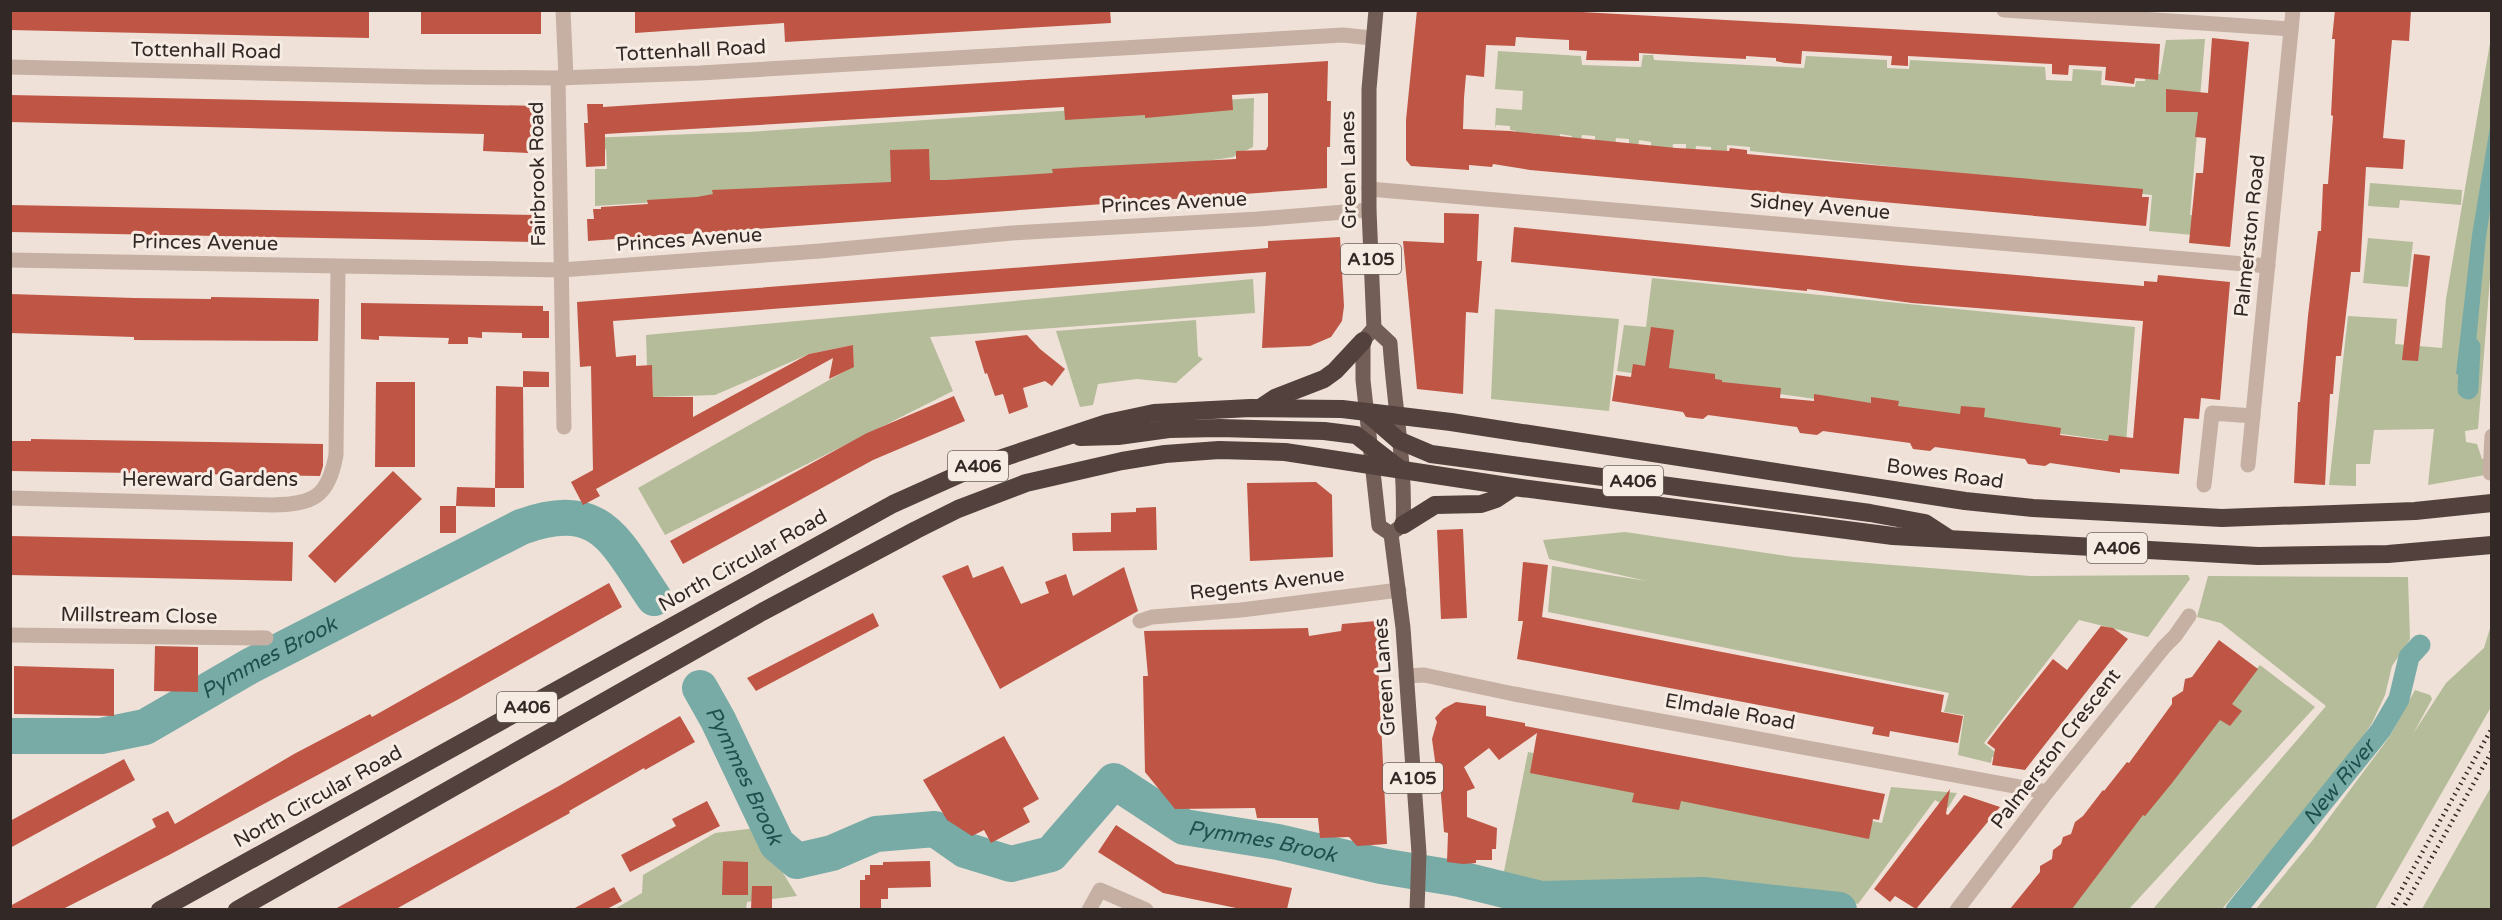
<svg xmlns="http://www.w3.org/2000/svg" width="2502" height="920" font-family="'Varela Round',sans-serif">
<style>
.green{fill:#b4bc99}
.water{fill:#78aaa6}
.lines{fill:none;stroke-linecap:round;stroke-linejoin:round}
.canal{stroke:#78aaa6;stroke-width:21}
.river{stroke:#78aaa6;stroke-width:36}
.building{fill:#bf5545}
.minor{stroke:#c6b0a4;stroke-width:15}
.major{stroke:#735d57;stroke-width:15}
.highway{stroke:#52413d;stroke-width:18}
.rail{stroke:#322825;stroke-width:4.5;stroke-dasharray:1.5 4.5;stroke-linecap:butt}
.labels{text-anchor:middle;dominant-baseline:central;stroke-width:6;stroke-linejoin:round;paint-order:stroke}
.shield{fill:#f7ece3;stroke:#6d635e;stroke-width:1.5}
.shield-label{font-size:18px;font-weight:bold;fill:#322825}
.street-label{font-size:20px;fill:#322825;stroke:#f7ece3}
.water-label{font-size:21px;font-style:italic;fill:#1e504e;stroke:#f7ece3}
</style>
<rect width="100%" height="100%" fill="#efe1d7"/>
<g class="green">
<polygon points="2491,37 2491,266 2478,429 2465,431 2466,442 2477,444 2482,459 2491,457 2491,474 2428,485 2434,429 2374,430 2370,464 2356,464 2356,486 2329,485 2348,316 2397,319 2395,344 2442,348 2446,299"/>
<polygon points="2205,39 2190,215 2206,216 2204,236 2149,231 2152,195 1750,151 1750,147 1727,145 1727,156 1711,155 1711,147 1696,146 1695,154 1686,154 1686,144 1673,144 1672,152 1651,150 1651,142 1639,140 1638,149 1629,148 1629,139 1616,138 1615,146 1595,144 1595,136 1582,135 1580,144 1571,144 1572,136 1560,134 1559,143 1534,133 1524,133 1516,139 1516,131 1510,130 1510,126 1496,125 1495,129 1496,108 1522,110 1523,91 1495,89 1498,51 1581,56 1582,65 1641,67 1643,55 1653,55 1654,60 1804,68 1806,56 1887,60 1887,68 1909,69 1910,60 2045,67 2046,80 2072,81 2073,69 2102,71 2101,85 2135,87 2136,81 2145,81 2145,74 2160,74 2166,40"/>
<polygon points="1254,98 1253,147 1233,157 1142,171 595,206 595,169 607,169 606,149 585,149 586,138 748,132"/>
<polygon points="2370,183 2462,190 2461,205 2400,200 2399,208 2368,206"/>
<polygon points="2368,238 2413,242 2408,287 2363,283"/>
<polygon points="1652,278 2135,327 2126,443 1617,371 1624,325 1646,327"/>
<polygon points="1253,279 1255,313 930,337 953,391 665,535 638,488 854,366 853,345 809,354 715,395 653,397 652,366 647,366 646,335"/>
<polygon points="1495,309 1619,319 1609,411 1491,399"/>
<polygon points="1196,320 1198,356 1203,359 1176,383 1137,379 1098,384 1093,405 1080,407 1056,331"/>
<polygon points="1625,532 1793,557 2030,576 2188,575 2190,579 2148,637 2079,620 1984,743 2001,757 1992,757 1991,763 1958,755 1964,715 1944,712 1949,693 1548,612 1552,566 1647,581 1549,559 1543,540"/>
<polygon points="2208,576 2408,577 2410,639 2392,666 2385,695 2372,723 2348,758 2222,909 2153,909 2326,706 2221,623 2197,617"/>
<polygon points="2491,625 2491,707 2375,909 2256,909 2312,841 2390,736 2415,690 2430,695 2432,699 2413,734 2446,683 2484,648"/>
<polygon points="2260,665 2315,707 2129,909 2057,909 2053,904"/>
<polygon points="1528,752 1882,823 1891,787 1957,793 1948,808 1935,800 1858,904 1838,898 1705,886 1538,892 1502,881"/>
<polygon points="2491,787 2491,909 2422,909"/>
<polygon points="756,828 797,896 747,902 746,909 613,910 642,893 643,875 715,833"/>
</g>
<polygon class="water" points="2491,121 2491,205 2486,237 2473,375 2456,374 2472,235"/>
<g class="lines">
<g class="canal">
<polyline points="2468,389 2470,347"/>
<path id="s1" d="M 2236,910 L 2381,730 L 2399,699 L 2409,657 L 2420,645"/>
</g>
<g class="river">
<path id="s2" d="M 700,688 L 718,720 L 777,844 L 797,861 L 832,853 L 876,834 L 935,829 L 965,850 L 1011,864 L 1051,854 L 1114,781 L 1184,827 L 1278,842 L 1381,866 L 1460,879 L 1541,899 L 1703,895 L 1839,910"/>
<path id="s3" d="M 10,736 L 101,736 L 145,727 L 250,666 L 521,527 C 601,499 614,539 654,598"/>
</g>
</g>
<g class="building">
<polygon points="10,10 369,11 369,38 10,30"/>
<rect x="421" y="10" width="120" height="24"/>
<polygon points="635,10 1110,10 1111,23 785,42 784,23 635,33"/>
<polygon points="1417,10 1546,10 2160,44 2158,80 2135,78 2134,84 2105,80 2106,67 2069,65 2068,75 2052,74 2052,64 1908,56 1908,66 1891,65 1892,56 1802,51 1801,64 1785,63 1776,61 1776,58 1746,56 1746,59 1639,53 1639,61 1586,60 1587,51 1569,50 1569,40 1516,37 1515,46 1486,45 1484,77 1466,75 1464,98 1463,129 1510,131 1676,148 1729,151 1730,148 1747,150 1747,154 2143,189 2142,197 2149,197 2146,226 1530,170 1493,164 1492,167 1469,165 1469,170 1411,166 1406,160 1406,120"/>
<polygon points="2335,10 2411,10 2409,41 2392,40 2383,138 2405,140 2403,169 2366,167 2360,272 2351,272 2341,356 2336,356 2333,394 2330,394 2325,485 2294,483 2298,402 2300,402 2308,316 2318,231 2321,231 2323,184 2328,184 2333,116 2331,115 2335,39 2332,39"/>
<polygon points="2212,38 2249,42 2230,247 2189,243 2196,173 2203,173 2206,138 2195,137 2198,112 2166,112 2166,89 2208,93"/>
<polygon points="1328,61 1327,101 1331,101 1330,147 1327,147 1327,188 588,241 587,219 594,219 593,209 601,209 601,207 648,204 647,200 697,197 713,194 712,190 891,182 890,150 929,149 930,180 946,180 1053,173 1052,169 1083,167 1236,159 1236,151 1266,150 1268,146 1268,93 1232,95 1233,110 1145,118 1145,115 1065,120 1064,107 605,134 605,166 586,167 584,123 588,123 587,104 603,104 603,107"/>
<polygon points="10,95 539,106 538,144 528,143 528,153 483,151 484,134 10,122"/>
<polygon points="10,205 536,215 535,242 10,232"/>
<polygon points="1444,213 1479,214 1477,261 1482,261 1478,313 1466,312 1463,394 1417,389 1403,241 1444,243"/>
<polygon points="1514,227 1911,266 2144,286 2144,281 2157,282 2158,275 2230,282 2220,400 2201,398 2199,419 2184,418 2179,474 2120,469 2120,473 2050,463 2045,466 2028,464 2025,459 1935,447 1930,451 1913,449 1910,443 1823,431 1817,435 1800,433 1797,427 1708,415 1703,419 1686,417 1683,412 1612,401 1616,375 1631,377 1633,364 1645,366 1651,327 1674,330 1669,368 1715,374 1715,379 1722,380 1722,382 1781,388 1780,398 1814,401 1814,394 1871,403 1871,397 1899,401 1898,406 1960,414 1961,406 1985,408 1984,417 2061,428 2060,435 2108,441 2109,435 2133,438 2143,321 1912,303 1807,289 1807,291 1511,262"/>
<polygon points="1340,237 1344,306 1342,321 1331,337 1310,346 1262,348 1266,272 613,321 616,357 636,355 636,366 652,365 653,397 693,397 693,417 809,354 853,345 854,367 829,379 833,358 596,489 600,496 583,505 571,482 593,470 591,366 580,367 577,302 1268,248 1268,241"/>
<polygon points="2414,254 2430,256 2418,361 2402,360"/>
<polygon points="10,294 134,298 211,299 211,297 319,299 318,341 134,340 134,337 10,333"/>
<polygon points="361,303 543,306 543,311 549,311 549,338 522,338 522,333 482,332 482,338 468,337 468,344 448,344 449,338 379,336 379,340 361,339"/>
<polygon points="1027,335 1040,349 1065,369 1052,386 1045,381 1023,388 1028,407 1009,414 1003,394 995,396 987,373 985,374 975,341"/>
<polygon points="523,371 549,372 549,387 523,387"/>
<polygon points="376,382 415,382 415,467 375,467"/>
<polygon points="496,386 523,387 524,488 495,488"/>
<polygon points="954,396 965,421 873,460 683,564 670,541 867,433"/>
<polygon points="31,439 323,444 323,466 320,476 10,471 10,441 31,441"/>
<polygon points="393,471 422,499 335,583 308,556"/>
<polygon points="1316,482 1332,495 1333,557 1250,561 1247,483"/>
<polygon points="457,487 495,488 495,507 456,506"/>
<rect x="440" y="506" width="16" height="27"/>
<polygon points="1156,507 1157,550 1073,551 1072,533 1111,532 1111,513 1136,512 1136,508"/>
<polygon points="1463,529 1467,618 1441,619 1437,530"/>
<polygon points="10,536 293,542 292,581 10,575"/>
<polygon points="1523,562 1548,565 1542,617 1944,695 1941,712 1963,716 1958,743 1890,731 1889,737 1872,734 1874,727 1517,659 1523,621 1518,621"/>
<polygon points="968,565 973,578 1003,566 1021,604 1049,593 1045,582 1066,574 1073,596 1124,567 1138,611 1000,689 942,576"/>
<polygon points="609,583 622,607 457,700 169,855 63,909 10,909 10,906 156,827 152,819 168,811 175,824 294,754 370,714 372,717"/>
<polygon points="873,613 879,626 756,691 747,678"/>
<polygon points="1376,621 1387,844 1357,846 1349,837 1320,838 1318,818 1257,818 1255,808 1175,809 1145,772 1143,676 1148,676 1144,631 1308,628 1309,636 1341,631 1342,624"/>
<polygon points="2101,626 2113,628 2128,639 2025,770 1992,765 1995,749 1987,743 2002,723 2053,659 2067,670"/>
<polygon points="2219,640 2258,669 2232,704 2242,711 2230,726 2220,720 2172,783 2145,816 2143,815 2072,909 2010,909 2040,872 2040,866 2052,859 2053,850 2061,844 2063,837 2071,834 2075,822 2083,816 2103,790 2104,791 2127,762 2129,763 2172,704 2172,698 2183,691 2185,679 2192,677"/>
<polygon points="155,646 198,647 198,692 154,691"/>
<polygon points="14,666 114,669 114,716 14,714"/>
<polygon points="1456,702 1486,706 1486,716 1525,723 1525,726 1885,794 1879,820 1873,819 1869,839 1681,801 1679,810 1632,802 1634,793 1530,773 1537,733 1499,760 1489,748 1464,767 1475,788 1467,791 1467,817 1497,828 1496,849 1492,849 1492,860 1476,860 1476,863 1463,864 1447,862 1448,833 1444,832 1439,771 1436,768 1432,739 1437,722 1435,718 1443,709"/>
<polygon points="680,716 695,742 645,770 644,768 569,811 570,813 396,909 335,909 559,786"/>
<polygon points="1004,736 1039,799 1023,808 1030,822 991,843 984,830 972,836 947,820 923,780"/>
<polygon points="124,759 135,780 10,848 10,821"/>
<polygon points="1950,789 1946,814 1948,815 1964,795 2000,807 1916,909 1895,896 1890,902 1874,889"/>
<polygon points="707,801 720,826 630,872 621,855 676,826 672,819"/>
<polygon points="1116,825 1176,864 1292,888 1287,909 1241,909 1163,893 1098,852"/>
<polygon points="723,861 748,862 748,895 722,895"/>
<polygon points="930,861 931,887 888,888 888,899 881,899 881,909 860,909 860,880 865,880 865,875 870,875 870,865 883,865 883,862"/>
<polygon points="752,886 772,886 772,909 751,909"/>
<polygon points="614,887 622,901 607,909 573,909"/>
</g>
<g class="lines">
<g class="minor">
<polyline points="563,10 566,77"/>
<polyline points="2004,10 2291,29"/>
<polyline points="10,67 425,77 558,78 700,73 1343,35 1372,38"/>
<polyline points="558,78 564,427"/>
<polyline points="1369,189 2268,266"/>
<polyline points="10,260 561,270 820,251 1012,233 1258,219 1369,210"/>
<polyline points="2248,465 2293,10"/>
<polyline points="2490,473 2492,436"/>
<polyline points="2204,485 2212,413 2253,416"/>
<path d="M 10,498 L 273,505 C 314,504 328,497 336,455 L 338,267"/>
<polyline points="1140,621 1152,617 1241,610 1399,590"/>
<polyline points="10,635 266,638"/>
<polyline points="1406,676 1424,675 1514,694 2047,792"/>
<polyline points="1089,910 1100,890 1146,910"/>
<polyline points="1957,910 2047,792 2164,647 2175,636 2189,616"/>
</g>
<g class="major">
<polyline points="1376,10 1369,89 1369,210 1374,328 1363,341 1363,380 1379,526 1391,534 1403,628 1419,853 1417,910"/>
<path d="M 1374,328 L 1390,343 C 1394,404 1406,465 1403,525 L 1396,530"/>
</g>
<g class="highway">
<polyline points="1260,408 1275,398 1324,379 1335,371 1363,341"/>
<polyline points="1367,413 1398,440 1431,454 1870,513 1925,523 1948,538"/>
<polyline points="1080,437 1118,436 1169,429 1220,428 1324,431 1356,435 1400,469"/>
<polyline points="1403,525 1435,505 1481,504 1496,499 1514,487"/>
<polyline points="160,910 893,504 978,466 1107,423 1154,413 1250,408 1342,409 1451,422 1965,501 2033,508 2222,518 2415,511 2492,503"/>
<polyline points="237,910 762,612 916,530 958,509 1026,483 1122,461 1165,454 1219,450 1285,452 1514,487 1893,536 2258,556 2388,554 2492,545"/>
</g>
<g class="rail">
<polyline points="2390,910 2492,728"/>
<polyline points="2402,910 2492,751"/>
</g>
</g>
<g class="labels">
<g class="shield">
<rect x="1341" y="244" width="60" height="30" rx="4.5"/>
<rect x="948" y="451" width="60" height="30" rx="4.5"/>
<rect x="1603" y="466" width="60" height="30" rx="4.5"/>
<rect x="2087" y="533" width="60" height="30" rx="4.5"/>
<rect x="497" y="692" width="60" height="30" rx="4.5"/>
<rect x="1383" y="763" width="60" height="30" rx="4.5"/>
</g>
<g class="shield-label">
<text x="1371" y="259">A105</text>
<text x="978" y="466">A406</text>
<text x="1633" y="481">A406</text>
<text x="2117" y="548">A406</text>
<text x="527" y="707">A406</text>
<text x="1413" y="778">A105</text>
</g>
<g class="street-label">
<text transform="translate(206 51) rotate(1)">Tottenhall Road</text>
<text transform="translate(691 51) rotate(-3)">Tottenhall Road</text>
<text transform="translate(1349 170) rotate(-91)">Green Lanes</text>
<text transform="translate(538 174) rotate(-91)">Fairbrook Road</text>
<text transform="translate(1174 203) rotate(-3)">Princes Avenue</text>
<text transform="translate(1820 207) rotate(5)">Sidney Avenue</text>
<text transform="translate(2250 236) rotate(-84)">Palmerston Road</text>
<text transform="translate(689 240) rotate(-4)">Princes Avenue</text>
<text transform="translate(205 243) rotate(1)">Princes Avenue</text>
<text transform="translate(1945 474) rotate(8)">Bowes Road</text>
<text x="210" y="480">Hereward Gardens</text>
<text transform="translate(743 561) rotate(-29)">North Circular Road</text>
<text transform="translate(1267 584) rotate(-7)">Regents Avenue</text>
<text transform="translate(139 616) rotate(1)">Millstream Close</text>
<text transform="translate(1385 677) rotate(-94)">Green Lanes</text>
<text transform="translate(1730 712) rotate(10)">Elmdale Road</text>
<text transform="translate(2056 749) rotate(-52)">Palmerston Crescent</text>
<text transform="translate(318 797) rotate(-29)">North Circular Road</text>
</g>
<g class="water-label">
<text stroke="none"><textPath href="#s3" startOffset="278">Pymmes Brook</textPath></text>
<text stroke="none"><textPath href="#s2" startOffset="98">Pymmes Brook</textPath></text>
<text stroke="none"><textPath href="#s1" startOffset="164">New River</textPath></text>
<text stroke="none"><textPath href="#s2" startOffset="729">Pymmes Brook</textPath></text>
</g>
</g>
<rect width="2502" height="920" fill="none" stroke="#322825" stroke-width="24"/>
</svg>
